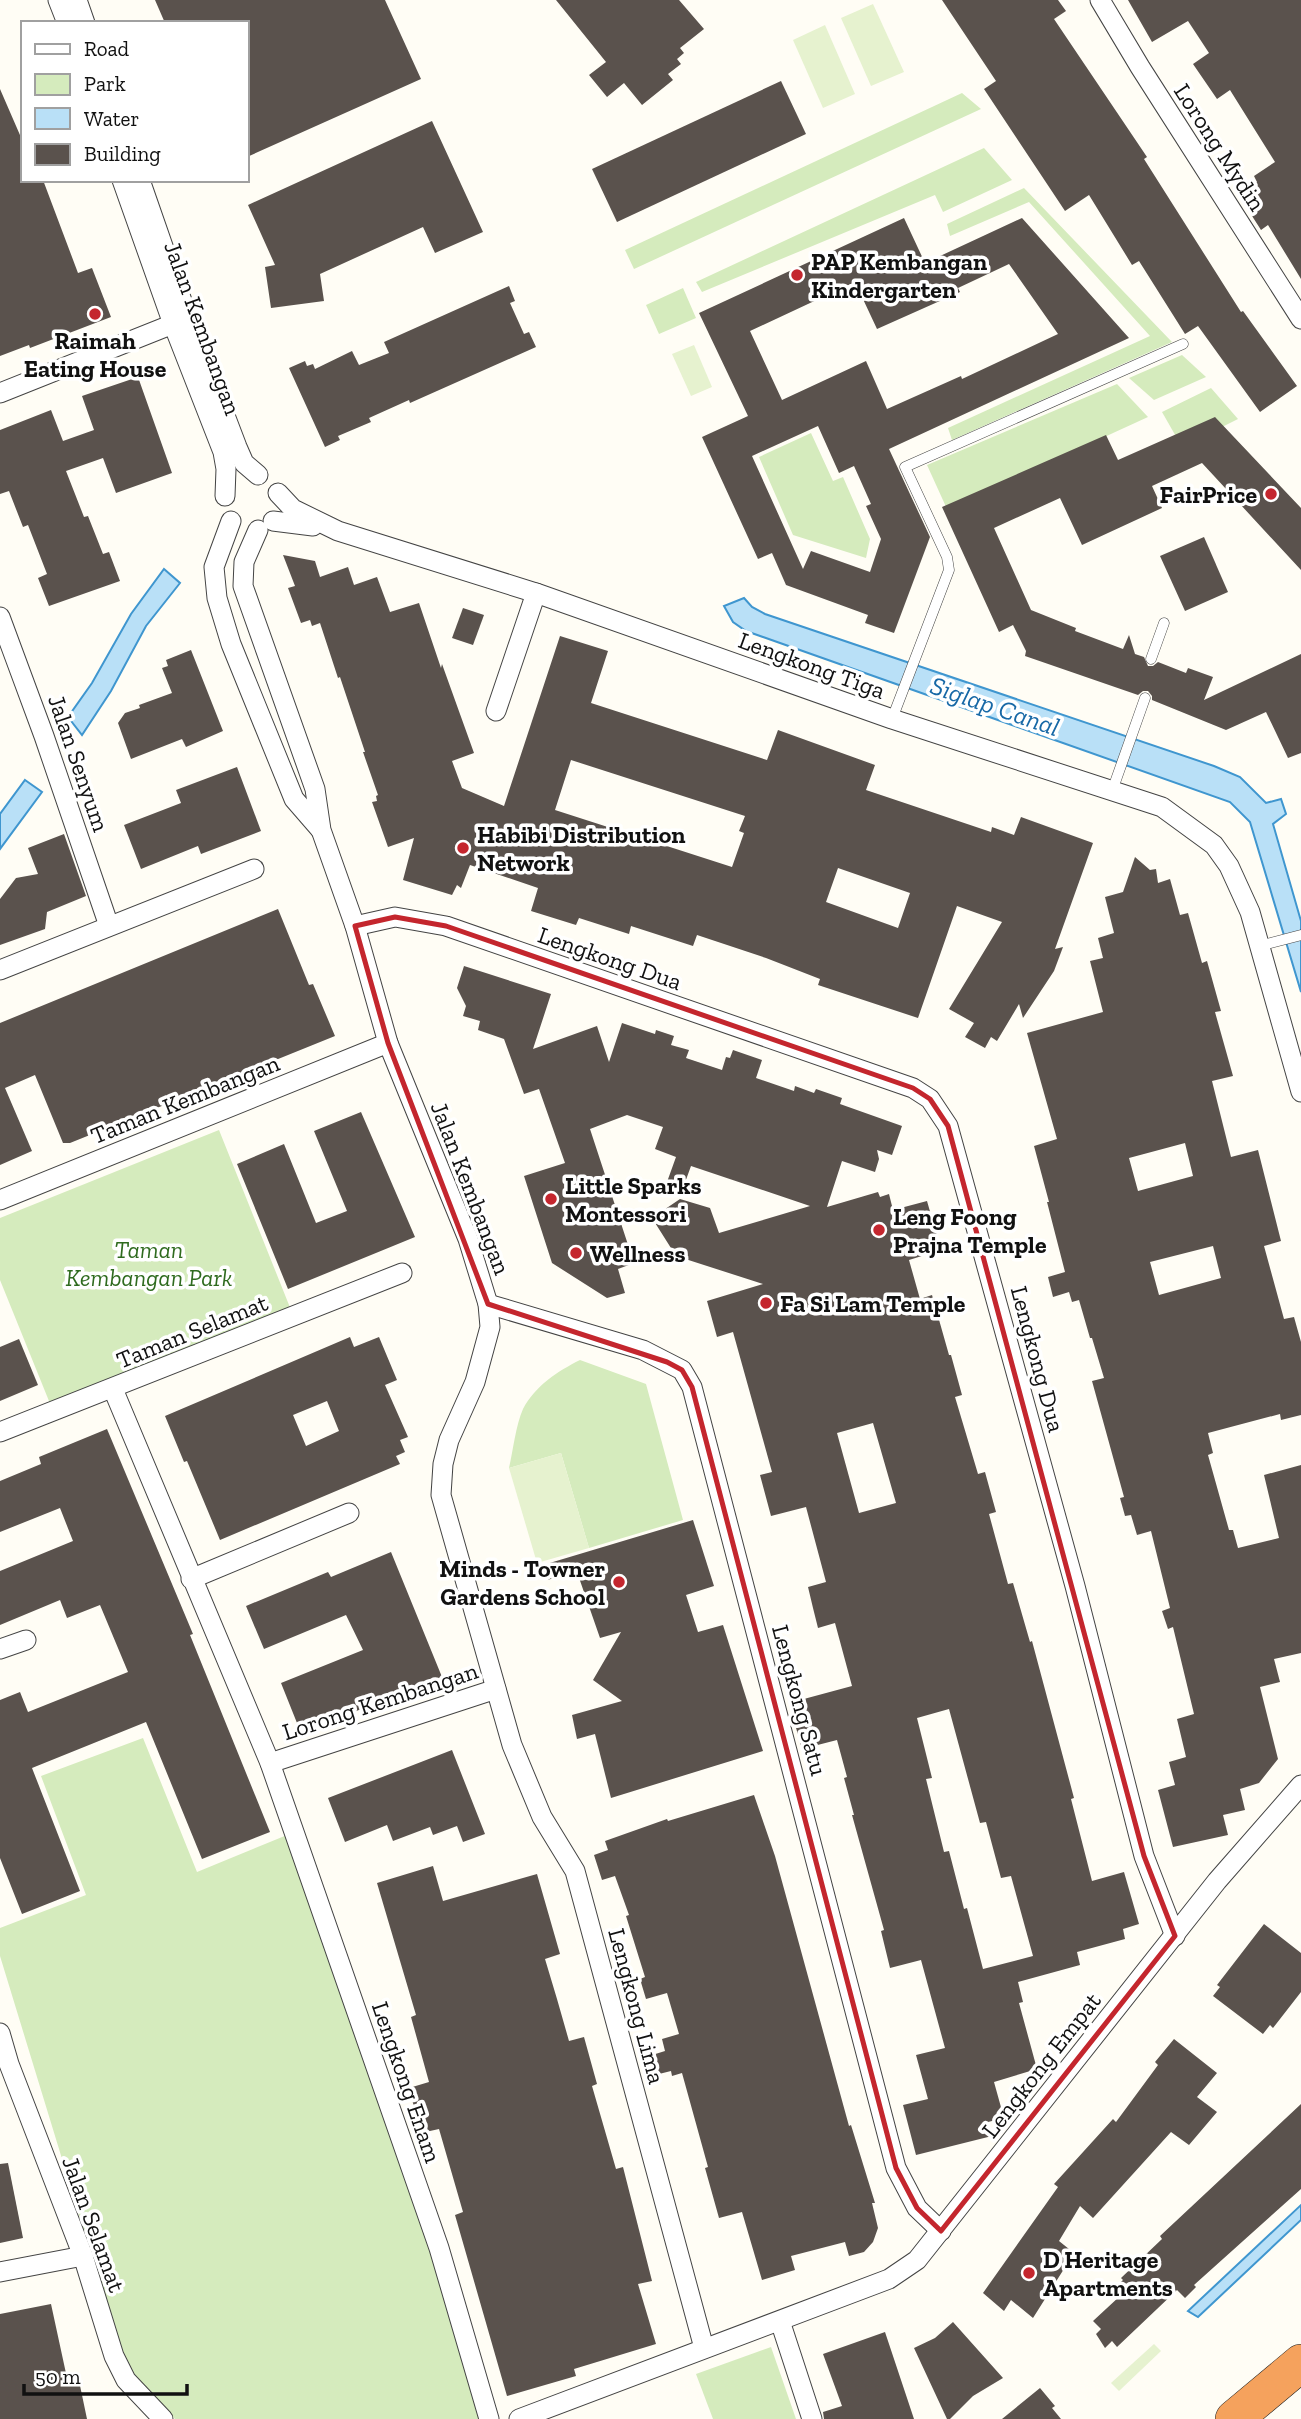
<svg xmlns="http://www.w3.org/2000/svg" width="1301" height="2419" font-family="'Zilla Slab',serif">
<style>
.green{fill:#d5ebbd}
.pitch{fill:#e6f2cf}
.water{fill:#b9e0f7;stroke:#3f96cf;stroke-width:2}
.building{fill:#5a524d;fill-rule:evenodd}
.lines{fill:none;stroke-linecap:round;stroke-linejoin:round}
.service-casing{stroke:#444;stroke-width:11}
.minor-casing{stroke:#444;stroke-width:21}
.motorway-casing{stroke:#222;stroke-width:38}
.service{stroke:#fff;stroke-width:10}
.minor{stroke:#fff;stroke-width:19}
.motorway{stroke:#f5a25d;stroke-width:37}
.marked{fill:none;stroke:#c4262e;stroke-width:5;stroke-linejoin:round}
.poi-dot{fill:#c4262e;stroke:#fff;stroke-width:2.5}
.labels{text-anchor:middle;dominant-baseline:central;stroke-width:7;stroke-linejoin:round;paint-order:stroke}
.street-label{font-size:24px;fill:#111;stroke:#fff}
.poi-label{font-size:24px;font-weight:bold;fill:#111;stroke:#fff;text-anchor:start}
.park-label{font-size:24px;font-style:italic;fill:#2f6b1f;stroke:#fff}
.water-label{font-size:26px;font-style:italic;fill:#1768a6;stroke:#fff}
</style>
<rect width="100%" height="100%" fill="#fffdf5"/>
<g class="green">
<polygon points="962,93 981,109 634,269 625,250"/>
<polygon points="984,148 1012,180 943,212 935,195 702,292 696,282"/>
<polygon points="1024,188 1172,342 952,440 948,428 1150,336 1029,202 950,236 947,224"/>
<polygon points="683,288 696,318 659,334 646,305"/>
<polygon points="1182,355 1206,377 1154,400 1129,378"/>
<polygon points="1117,384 1148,417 947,509 927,465"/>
<polygon points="1211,388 1238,419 1182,447 1162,412"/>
<polygon points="811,433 833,481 843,477 870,539 866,558 793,535 759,457"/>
<polygon points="219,1130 291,1310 51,1406 0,1280 0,1218"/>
<path d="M 580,1360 L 646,1384 L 683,1520 L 589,1548 L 561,1453 L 509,1468 C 513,1451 516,1424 523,1409 C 535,1386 558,1371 580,1360 Z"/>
<polygon points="143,1738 197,1872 292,1833 431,2248 481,2419 175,2419 134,2376 122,2355 0,1956 0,1928 86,1895 41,1776"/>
<polygon points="771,2347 796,2419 713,2419 696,2374"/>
</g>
<g class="pitch">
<polygon points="873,4 904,72 871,86 841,18"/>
<polygon points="825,25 855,94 823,108 793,40"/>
<polygon points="694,345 712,387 691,396 672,354"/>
<polygon points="561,1453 589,1548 537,1563 509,1468"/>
<polygon points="1154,2344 1161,2351 1119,2391 1111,2383"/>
</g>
<g class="water">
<polygon points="164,569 180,583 146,626 111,691 82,735 68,717 92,683 131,614"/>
<polygon points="744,598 752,607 765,614 1214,766 1240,777 1266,803 1281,799 1286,814 1273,824 1301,921 1301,992 1250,822 1230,802 746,631 733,622 724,606"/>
<polygon points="25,780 42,792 0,849 0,814"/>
<polygon points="1301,2205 1301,2220 1198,2317 1188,2311"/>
</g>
<g class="building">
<polygon points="155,0 385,0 421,79 247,157 247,23 165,23"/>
<polygon points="556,0 679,0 704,29 680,48 684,53 677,59 681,64 668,74 673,80 642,105 624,83 607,97 589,75 606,62"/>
<polygon points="942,0 1058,0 1066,11 1054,19 1147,157 1144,159 1241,312 1243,311 1297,386 1260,412 1198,326 1185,334 1139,261 1132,265 1089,195 1065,211 984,89 996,81"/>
<polygon points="1128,0 1301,0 1301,279 1268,225 1261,230 1238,194 1257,182 1254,176 1275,162 1230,90 1217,99 1193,64 1209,53 1188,21 1152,42"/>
<polygon points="781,81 806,134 617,222 592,169"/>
<polygon points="0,89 23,142 23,180 43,180 78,273 92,268 111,317 30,348 29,345 0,356"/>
<polygon points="432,121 483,232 435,253 423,227 320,274 324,301 271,308 265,267 275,265 248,205"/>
<path d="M 904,218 L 925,263 L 1022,218 L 1129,338 L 889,449 L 930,537 L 894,633 L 865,623 L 868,615 L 786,585 L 772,553 L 758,559 L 702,437 L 748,416 L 699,313 ZM 1009,264 L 1058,334 L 962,379 L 961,376 L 887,409 L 866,361 L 782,400 L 750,331 L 855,282 L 877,329 L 960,292 L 958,288 ZM 818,426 L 839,473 L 854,466 L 871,504 L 866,506 L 881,539 L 870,572 L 811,551 L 803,569 L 752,456 Z"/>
<polygon points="509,286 515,301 510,303 524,334 529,332 536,347 410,403 409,400 369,418 371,422 338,436 340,440 325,447 289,368 305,361 307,366 313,364 315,369 352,351 359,365 389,353 384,342"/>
<polygon points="138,377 172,473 116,493 103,458 66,471 84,517 88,516 103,554 109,552 120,581 49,606 38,578 47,574 28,525 23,527 9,491 0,494 0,430 51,410 63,441 94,430 82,396"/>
<polygon points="1215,417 1301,508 1301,570 1202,463 1152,486 1162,508 1082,545 1060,498 994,528 1031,610 1076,628 1075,631 1123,649 1129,635 1135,654 1144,657 1148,666 1153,666 1158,662 1186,673 1188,668 1213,677 1204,700 1301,654 1301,753 1288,758 1266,712 1226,730 1152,700 1152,696 1148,691 1143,691 1138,695 1025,656 1026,651 1013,625 999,632 942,507 1106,435 1118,460"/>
<polygon points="1204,537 1228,592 1185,611 1160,556"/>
<path d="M 283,555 L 315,561 L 320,577 L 348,567 L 354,585 L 377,577 L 390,612 L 419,603 L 441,668 L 442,664 L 474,753 L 452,761 L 462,788 L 504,806 L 560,636 L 608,651 L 591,703 L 767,760 L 778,730 L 875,765 L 866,790 L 991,832 L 992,827 L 1014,835 L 1021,817 L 1093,843 L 1055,949 L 1063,947 L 1054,971 L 1023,1018 L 1019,1004 L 997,1041 L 991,1037 L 985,1048 L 965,1037 L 974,1023 L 949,1009 L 1002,922 L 957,906 L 918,1018 L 818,985 L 820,979 L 766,958 L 697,935 L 693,946 L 631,926 L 629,934 L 579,918 L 576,925 L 531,911 L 538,888 L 470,865 L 461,888 L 457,885 L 452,895 L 403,880 L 414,838 L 388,847 L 372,802 L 377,801 L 376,796 L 378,795 L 363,752 L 365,752 L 340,677 L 338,678 L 320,623 L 312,626 L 310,620 L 301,623 L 288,588 L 295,586 ZM 571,760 L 745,816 L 739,831 L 744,833 L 732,867 L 555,810 ZM 838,868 L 910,893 L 898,928 L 826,902 Z"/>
<polygon points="463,608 484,615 473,645 452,638"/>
<polygon points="191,650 223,731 186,747 182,739 131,759 118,723 125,713 140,708 139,705 172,693 162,668 168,666 166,660"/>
<polygon points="237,767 261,831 201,854 198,846 141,869 124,825 181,803 176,790"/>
<polygon points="64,834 86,896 47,912 45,929 0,945 0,899 16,878 38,874 28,848"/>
<path d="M 1135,857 L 1150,870 L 1156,869 L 1158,883 L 1170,879 L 1180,915 L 1188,913 L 1202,963 L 1207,961 L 1221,1011 L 1215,1012 L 1233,1076 L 1212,1081 L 1231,1157 L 1258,1150 L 1281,1241 L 1264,1246 L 1284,1319 L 1294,1317 L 1301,1342 L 1301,1415 L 1281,1420 L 1280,1414 L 1208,1433 L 1213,1453 L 1208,1455 L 1229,1530 L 1233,1530 L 1238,1548 L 1279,1538 L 1264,1475 L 1301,1465 L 1301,1653 L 1274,1659 L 1280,1682 L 1260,1687 L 1278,1759 L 1259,1783 L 1240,1789 L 1245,1810 L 1223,1815 L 1228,1835 L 1173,1847 L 1158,1790 L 1175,1785 L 1169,1762 L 1186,1757 L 1177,1719 L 1194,1714 L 1173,1627 L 1168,1629 L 1162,1611 L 1170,1608 L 1151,1531 L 1137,1535 L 1131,1515 L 1125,1516 L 1120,1498 L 1124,1497 L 1092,1381 L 1104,1378 L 1092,1338 L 1090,1338 L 1079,1300 L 1072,1302 L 1069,1292 L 1053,1297 L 1048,1277 L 1065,1272 L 1047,1202 L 1049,1202 L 1034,1146 L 1057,1139 L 1027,1033 L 1103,1012 L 1090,961 L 1103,958 L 1098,938 L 1114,933 L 1105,897 L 1123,892 ZM 1185,1143 L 1193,1176 L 1138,1191 L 1129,1158 ZM 1213,1246 L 1221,1278 L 1159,1295 L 1150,1262 Z"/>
<polygon points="278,909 309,985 313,984 335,1036 70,1143 63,1143 35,1075 5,1088 32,1151 0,1165 0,1023"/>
<path d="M 464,966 L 551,994 L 533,1049 L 597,1026 L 609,1062 L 622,1023 L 655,1034 L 656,1030 L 674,1036 L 671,1045 L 689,1050 L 686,1058 L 722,1070 L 726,1057 L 730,1058 L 733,1050 L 762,1060 L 756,1078 L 794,1091 L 795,1086 L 814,1093 L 816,1089 L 842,1098 L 840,1104 L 902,1126 L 892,1155 L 877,1150 L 879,1159 L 875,1172 L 842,1161 L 827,1207 L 878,1192 L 880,1197 L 889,1194 L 893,1210 L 927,1201 L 941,1250 L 909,1260 L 920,1299 L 932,1295 L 949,1355 L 951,1355 L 962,1395 L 955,1397 L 978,1474 L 985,1472 L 996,1512 L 989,1514 L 1008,1584 L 1013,1583 L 1030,1642 L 1032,1641 L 1074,1798 L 1071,1799 L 1092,1881 L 1124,1872 L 1139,1924 L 1123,1929 L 1125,1939 L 1077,1952 L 1080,1965 L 1018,1982 L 1023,2002 L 1019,2003 L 1037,2069 L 994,2082 L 1004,2118 L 988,2122 L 992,2136 L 916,2155 L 903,2105 L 928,2099 L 916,2055 L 945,2048 L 921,1960 L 890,1968 L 881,1931 L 884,1930 L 852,1815 L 854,1815 L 844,1778 L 847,1777 L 837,1740 L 802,1749 L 789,1703 L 852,1686 L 835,1623 L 818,1628 L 813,1608 L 808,1587 L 826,1582 L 806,1507 L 771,1516 L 760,1475 L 772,1472 L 733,1332 L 717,1337 L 707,1301 L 763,1284 L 676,1256 L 652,1218 L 680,1199 L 710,1208 L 719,1233 L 810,1206 L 691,1166 L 683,1188 L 667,1182 L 676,1157 L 655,1149 L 663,1127 L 627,1115 L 590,1129 L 634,1263 L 618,1269 L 625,1293 L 607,1298 L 552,1263 L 524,1176 L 565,1163 L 539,1089 L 524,1094 L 504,1039 L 478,1030 L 480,1021 L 463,1016 L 466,1006 L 457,988 ZM 873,1423 L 896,1503 L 859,1513 L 837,1433 ZM 949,1709 L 980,1823 L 986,1822 L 1001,1878 L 1011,1876 L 1033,1956 L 983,1969 L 967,1908 L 964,1909 L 949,1851 L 944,1852 L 926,1779 L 932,1778 L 917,1718 Z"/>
<polygon points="361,1112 415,1237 288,1289 237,1164 284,1144 316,1223 347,1211 314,1131"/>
<path d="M 350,1337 L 354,1347 L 379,1337 L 397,1380 L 385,1385 L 408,1437 L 400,1440 L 405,1452 L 396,1456 L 400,1464 L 220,1540 L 187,1461 L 184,1462 L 165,1416 ZM 327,1401 L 339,1431 L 306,1446 L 293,1415 Z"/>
<polygon points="19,1339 38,1385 0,1401 0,1347"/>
<polygon points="107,1429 193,1634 190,1635 270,1832 202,1859 146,1722 32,1768 80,1891 22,1914 0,1858 0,1700 20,1692 28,1712 128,1672 100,1605 67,1618 60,1600 0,1625 0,1571 73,1541 60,1508 0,1532 0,1481 41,1464 39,1457"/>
<polygon points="693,1520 714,1586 686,1595 698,1632 723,1625 763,1751 611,1798 595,1734 577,1739 572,1715 622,1701 593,1680 621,1632 600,1638 577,1572 547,1580 543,1565"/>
<polygon points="391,1552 442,1677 301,1733 281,1683 363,1650 346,1615 264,1649 246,1606 328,1572 331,1577"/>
<polygon points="452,1750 485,1834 463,1842 457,1826 433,1835 430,1827 393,1841 387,1825 345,1842 328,1798"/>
<polygon points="754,1795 775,1856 849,2126 851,2125 875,2203 872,2203 878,2228 873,2242 864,2252 849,2256 845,2242 791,2256 795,2270 762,2280 742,2212 719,2218 705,2168 708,2167 682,2073 672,2076 671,2071 655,2075 649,2056 665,2051 662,2039 679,2034 667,1993 646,1999 640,1979 645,1977 626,1916 629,1915 615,1876 602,1880 594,1855 608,1850 605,1841 667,1819 668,1821"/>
<polygon points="433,1866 443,1901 537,1874 560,1954 545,1959 557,1999 569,2041 584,2037 597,2084 592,2086 616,2169 623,2167 652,2281 638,2284 656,2344 574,2369 576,2376 507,2396 455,2215 463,2212 439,2129 421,2133 409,2088 429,2082 411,2017 416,2015 377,1883"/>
<polygon points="1264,1924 1301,1953 1301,1992 1273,2028 1270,2025 1263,2034 1213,1996 1220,1987 1217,1985"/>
<polygon points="1174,2039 1217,2073 1197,2097 1217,2112 1189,2145 1171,2132 1093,2218 1080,2206 1059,2241 1074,2253 1033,2318 1011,2300 1004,2311 983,2293 1058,2187 1054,2184 1113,2119 1116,2122 1158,2065 1155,2062"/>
<polygon points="1301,2104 1301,2189 1194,2285 1196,2287 1185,2298 1177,2290 1117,2347 1112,2341 1105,2348 1096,2334 1101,2329 1093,2321 1120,2296 1113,2289 1123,2280 1121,2278 1162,2239 1160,2236"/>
<polygon points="8,2163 23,2238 0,2243 0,2164"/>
<polygon points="51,2304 67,2378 78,2376 87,2419 0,2419 0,2314"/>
<polygon points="953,2322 1003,2378 973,2396 950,2419 947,2419 914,2348 935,2338"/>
<polygon points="885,2332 914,2419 824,2419 823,2412 842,2406 823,2354"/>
<polygon points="1040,2388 1055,2406 1052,2408 1061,2419 1002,2419"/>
</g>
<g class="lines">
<g class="service-casing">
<g id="service">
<polyline points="1151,659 1164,623"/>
<polyline points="892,719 949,570 947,557 905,467 1183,344"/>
<polyline points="1112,791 1145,698"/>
<polyline points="1259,946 1301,935"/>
</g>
</g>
<g class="minor-casing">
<g id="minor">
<polyline points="58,0 67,23"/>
<polyline points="77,0 85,23"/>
<polyline points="1100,0 1140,67 1301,319"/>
<polyline points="122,180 173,324 223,452 226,469 225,496"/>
<polyline points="140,180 189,321 237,447 244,463 258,475"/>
<polyline points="0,393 173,324"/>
<polyline points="278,493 293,509 338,531 536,593 892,719 1162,807 1214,845 1229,866 1250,912 1301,1092"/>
<polyline points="231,521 214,567 217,598 231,644 294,799 320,829"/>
<polyline points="273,521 313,526"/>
<polyline points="258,530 244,562 243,586 315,789 321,830 355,926 388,1043 468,1239 488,1304 490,1327 475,1382 449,1440 443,1464 441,1495 512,1745 542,1817 575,1871 704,2348"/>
<polyline points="0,617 44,736 109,926"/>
<polyline points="496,711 536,593"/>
<polyline points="355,926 395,917 446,926 913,1088 930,1099 948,1126 1075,1586 1144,1856 1175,1936"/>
<polyline points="0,970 254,869"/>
<polyline points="0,1200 388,1043"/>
<polyline points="488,1304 643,1350 682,1370 692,1387 896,2168 917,2208 941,2231"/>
<polyline points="113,1389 270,1763 439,2248 489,2419"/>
<polyline points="0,1432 402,1273"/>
<polyline points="191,1579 349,1513"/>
<polyline points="0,1649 26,1640"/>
<polyline points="270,1763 496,1689"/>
<polyline points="0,2033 9,2064 83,2256 114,2356 126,2380 163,2419"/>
<polyline points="0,2272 83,2256"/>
<polyline points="780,2321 812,2419"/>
<polyline points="519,2419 889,2279 917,2260 1217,1881 1301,1785"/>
</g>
</g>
<g class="motorway-casing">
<polyline id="motorway" points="1234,2419 1301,2363"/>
</g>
<use href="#service" class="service"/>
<use href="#minor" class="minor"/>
<use href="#motorway" class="motorway"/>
</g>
<path class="marked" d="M 395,917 L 446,926 L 913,1088 L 930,1099 L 948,1126 L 1144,1856 L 1175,1936 L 941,2231 L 917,2208 L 896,2168 L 692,1387 L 682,1370 L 667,1362 L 488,1304 L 388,1043 L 355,926 Z"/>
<g class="poi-dot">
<circle cx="797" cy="275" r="7"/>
<circle cx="95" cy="314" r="7"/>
<circle cx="1271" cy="494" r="7"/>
<circle cx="463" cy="848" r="7"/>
<circle cx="551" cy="1199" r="7"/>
<circle cx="879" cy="1230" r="7"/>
<circle cx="576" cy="1253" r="7"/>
<circle cx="766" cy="1303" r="7"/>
<circle cx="619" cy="1582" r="7"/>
<circle cx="1029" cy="2273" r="7"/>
</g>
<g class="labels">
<g class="street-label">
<text transform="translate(1220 147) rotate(57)">Lorong Mydin</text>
<text transform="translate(203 328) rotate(70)">Jalan Kembangan</text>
<text transform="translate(812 665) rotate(20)">Lengkong Tiga</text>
<text transform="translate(79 763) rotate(71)">Jalan Senyum</text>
<text transform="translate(610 958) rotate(19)">Lengkong Dua</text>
<text transform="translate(185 1099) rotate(-22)">Taman Kembangan</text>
<text transform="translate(471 1188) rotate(69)">Jalan Kembangan</text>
<text transform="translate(192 1331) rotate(-22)">Taman Selamat</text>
<text transform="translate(1038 1359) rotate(75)">Lengkong Dua</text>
<text transform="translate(800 1700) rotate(75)">Lengkong Satu</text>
<text transform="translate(380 1701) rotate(-18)">Lorong Kembangan</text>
<text transform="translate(637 2006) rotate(75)">Lengkong Lima</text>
<text transform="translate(1041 2065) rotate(-52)">Lengkong Empat</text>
<text transform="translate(407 2082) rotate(71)">Lengkong Enam</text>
<text transform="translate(94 2224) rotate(70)">Jalan Selamat</text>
</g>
<g class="poi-label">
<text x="811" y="261">PAP Kembangan<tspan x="811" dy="28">Kindergarten</tspan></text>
<text x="95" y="340" text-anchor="middle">Raimah<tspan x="95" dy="28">Eating House</tspan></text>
<text x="1257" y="494" text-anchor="end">FairPrice</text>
<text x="477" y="834">Habibi Distribution<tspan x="477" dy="28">Network</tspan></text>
<text x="565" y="1185">Little Sparks<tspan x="565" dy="28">Montessori</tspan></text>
<text x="893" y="1216">Leng Foong<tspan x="893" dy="28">Prajna Temple</tspan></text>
<text x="590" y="1253">Wellness</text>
<text x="780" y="1303">Fa Si Lam Temple</text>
<text x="605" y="1568" text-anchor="end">Minds - Towner<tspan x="605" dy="28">Gardens School</tspan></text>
<text x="1043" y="2259">D Heritage<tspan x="1043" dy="28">Apartments</tspan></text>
</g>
<g class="park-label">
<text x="149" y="1249">Taman<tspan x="149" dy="28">Kembangan Park</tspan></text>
</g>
<g class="water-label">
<text transform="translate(995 706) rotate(19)">Siglap Canal</text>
</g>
</g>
<rect x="21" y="21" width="228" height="161" fill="#ffffff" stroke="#a0a0a0" stroke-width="2"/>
<rect x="35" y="44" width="35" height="10" fill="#ffffff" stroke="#a0a0a0" stroke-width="2"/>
<text x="84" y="56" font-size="21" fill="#111111">Road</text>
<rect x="35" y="74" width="35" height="21" fill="#d5ebbd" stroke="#a0a0a0" stroke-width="2"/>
<text x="84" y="91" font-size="21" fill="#111111">Park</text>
<rect x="35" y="108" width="35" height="21" fill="#b9e0f7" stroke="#a0a0a0" stroke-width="2"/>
<text x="84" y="126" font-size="21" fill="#111111">Water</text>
<rect x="35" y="144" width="35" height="21" fill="#5a524d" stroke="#a0a0a0" stroke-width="2"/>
<text x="84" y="161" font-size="21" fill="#111111">Building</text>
<path d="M24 2384v10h163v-10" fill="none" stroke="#111111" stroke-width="3.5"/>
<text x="35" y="2384" font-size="21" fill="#111111" stroke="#ffffff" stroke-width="5" paint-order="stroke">50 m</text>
</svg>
